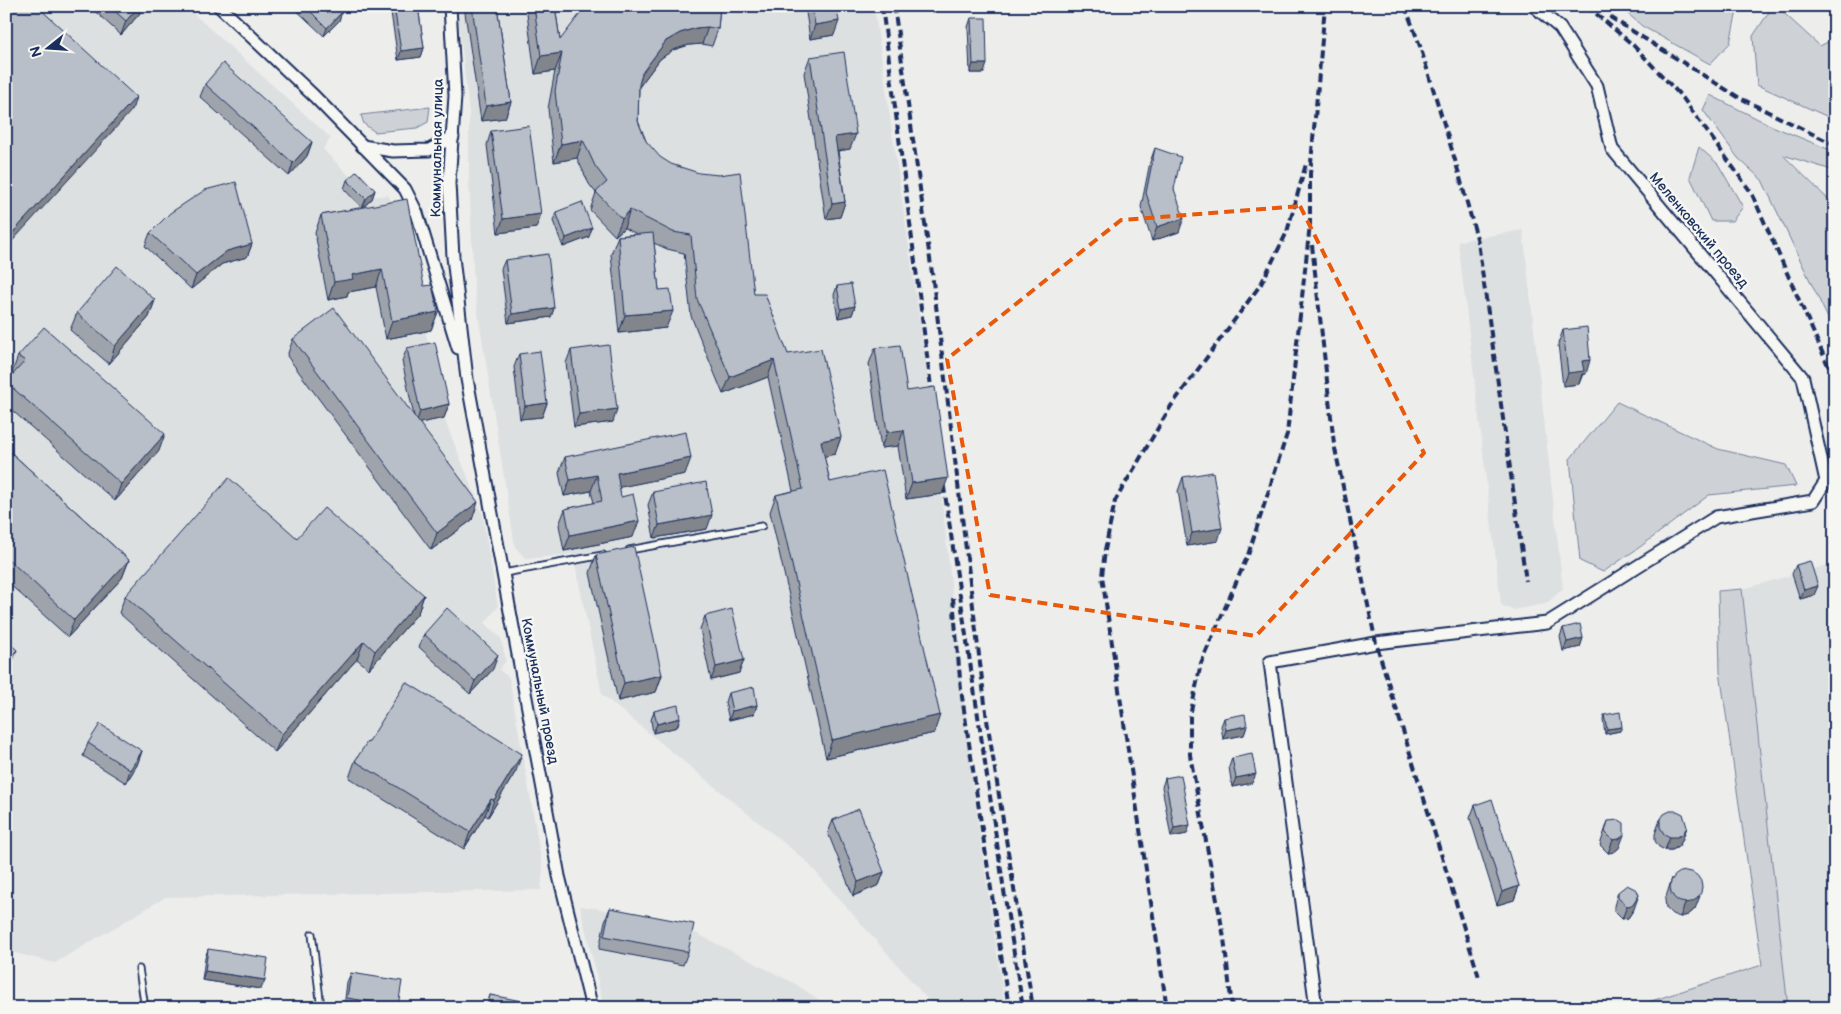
<svg xmlns="http://www.w3.org/2000/svg" width="1841" height="1014" font-family="'Balsamiq Sans',sans-serif">
<style>
.built{fill:#dde0e1}
.green{fill:#ced2d7;stroke:#74809a}
.lines{fill:none;stroke-linecap:round;stroke-linejoin:round}
.lane-casing{stroke:#1b2f5e;stroke-width:9}
.street-casing{stroke:#1b2f5e;stroke-width:15}
.lane{stroke:#f6f6f2;stroke-width:5.5}
.street{stroke:#f6f6f2;stroke-width:11}
.rail{stroke:#1b2f5e;stroke-width:4;stroke-dasharray:8 4;stroke-linecap:butt}
.wall{fill:#9fa4ac;stroke:#1b2f5e}
.shaded-wall{fill:#82868c;stroke:#1b2f5e}
.building{fill:#b9bfc8;stroke:#1b2f5e}
.marked{fill:none;stroke:#e8590c;stroke-width:4;stroke-dasharray:10 6;stroke-linejoin:round}
.labels{text-anchor:middle;dominant-baseline:central;stroke-width:5;stroke-linejoin:round;paint-order:stroke}
.street-label{font-size:14px;fill:#1b2f5e;stroke:#f6f6f2}
</style>
<rect width="100%" height="100%" fill="#edeeec"/>
<filter id="ink" filterUnits="userSpaceOnUse"><feTurbulence type="fractalNoise" baseFrequency=".02" numOctaves="2"/><feDisplacementMap in="SourceGraphic" scale="10" xChannelSelector="R" yChannelSelector="G"/><feConvolveMatrix kernelMatrix="1 2 1 2 8 2 1 2 1" color-interpolation-filters="sRGB"/></filter>
<g filter="url(#ink)">
<g class="built">
<polygon points="6,6 185,6 331,138 323,149 370,197 388,195 401,216 444,418 482,512 498,607 485,623 501,638 506,661 499,670 509,677 543,869 541,890 166,897 55,963 6,951"/>
<polygon points="457,6 874,6 931,399 975,802 1005,1008 935,1008 806,861 602,695 573,554 526,559 515,547 474,288 469,179 469,113"/>
<polygon points="1523,230 1563,589 1546,604 1513,610 1501,605 1458,241"/>
<polygon points="1835,563 1835,1008 1788,1008 1742,589"/>
<polygon points="580,906 640,915 690,930 794,983 831,1008 604,1008"/>
</g>
<g class="green">
<polygon points="1619,6 1738,6 1730,43 1710,64 1642,26"/>
<polygon points="1773,6 1776,6 1820,46 1835,38 1835,120 1757,85 1753,36"/>
<polygon points="1710,95 1772,126 1835,152 1835,171 1783,155 1835,206 1835,333 1762,180 1738,158 1703,110"/>
<polygon points="430,107 428,122 417,128 375,132 364,124 361,115"/>
<polygon points="1699,147 1718,164 1743,207 1732,221 1711,221 1690,177"/>
<polygon points="1617,402 1718,449 1786,465 1796,486 1709,495 1640,547 1603,572 1580,561 1570,459"/>
<polygon points="1742,589 1788,1008 1630,1008 1762,965 1720,672 1718,591"/>
</g>
<g class="lines">
<g class="lane-casing">
<g id="lane">
<polyline points="629,550 762,526"/>
<polyline points="504,573 603,555"/>
<polyline points="312,934 321,1008"/>
<polyline points="139,969 145,1008"/>
</g>
</g>
<g class="street-casing">
<g id="street">
<polyline points="219,6 314,96 405,189 417,213 458,348"/>
<polyline points="450,6 455,96 449,183 453,257 467,379 559,876 592,1008"/>
<polyline points="362,146 393,151 429,150 453,137"/>
<polyline points="1316,1008 1270,662 1376,643 1547,623 1716,517 1813,501 1826,481 1803,378 1612,149 1597,86 1560,28 1534,6"/>
</g>
</g>
<use href="#lane" class="lane"/>
<use href="#street" class="street"/>
<g class="rail">
<polyline points="882,6 933,402"/>
<polyline points="894,6 932,273 987,720 1033,1008"/>
<polyline points="1405,6 1420,46 1455,160 1478,242 1526,581"/>
<polyline points="1587,6 1633,45 1682,97 1751,192 1835,381"/>
<polyline points="1610,17 1738,97 1835,145"/>
<polyline points="1312,245 1334,444 1376,643 1479,977"/>
<polyline points="942,474 1006,904 1023,1008"/>
<polyline points="953,598 961,690 1009,1008"/>
<polyline points="1166,1002 1108,617 1102,576 1105,550 1115,501 1171,406 1261,284 1287,232 1306,164"/>
<polyline points="1232,1008 1224,938 1190,755 1190,716 1201,663 1248,555 1287,434 1310,224 1310,174 1325,6"/>
</g>
</g>
<g class="wall">
<polygon points="89,6 143,6 140,13 121,35"/>
<polygon points="292,6 336,6 339,21 324,36"/>
<polygon points="390,6 418,6 424,48 421,57 398,60"/>
<polygon points="464,6 497,6 511,102 505,118 481,121"/>
<polygon points="526,6 555,6 560,40 720,6 718,29 712,46 702,44 689,45 673,50 660,59 639,87 638,121 646,141 754,294 788,354 841,437 835,454 824,456 830,482 934,733 826,758 770,512 776,495 793,491 768,377 723,394 691,316 684,253 667,249 654,243 659,290 666,328 619,333 611,254 618,236 637,234 624,228 615,236 590,210 596,193 589,184 577,158 554,162 548,109 555,71 535,74"/>
<polygon points="805,6 836,6 834,35 810,39"/>
<polygon points="971,18 984,73 970,73 968,27"/>
<polygon points="810,57 850,149 838,151 845,202 840,217 826,219 804,73"/>
<polygon points="205,84 312,142 307,156 289,176 200,97"/>
<polygon points="491,131 536,228 498,233 487,145"/>
<polygon points="1155,148 1174,189 1179,232 1152,241 1141,207 1150,162"/>
<polygon points="347,180 375,190 372,199 363,207 424,286 438,312 431,330 386,339 376,287 348,292 347,296 328,300 315,233 321,215 362,208 344,189"/>
<polygon points="556,212 589,237 563,247 553,221"/>
<polygon points="150,233 252,244 247,257 222,264 191,289 145,246"/>
<polygon points="505,260 554,308 551,317 508,323 501,269"/>
<polygon points="837,286 855,306 852,315 838,318 834,295"/>
<polygon points="155,300 149,317 109,364 70,330 77,313"/>
<polygon points="1563,330 1586,374 1583,374 1579,384 1563,386 1558,344"/>
<polygon points="293,339 414,416 402,361 407,348 449,404 444,418 419,423 472,520 431,550 287,356"/>
<polygon points="875,348 942,494 906,499 898,446 881,448 869,364"/>
<polygon points="571,350 613,422 574,427 566,363"/>
<polygon points="519,354 547,403 542,417 520,419 514,367"/>
<polygon points="18,356 159,451 115,501 6,405 6,383 13,375 12,373"/>
<polygon points="6,448 129,560 122,578 68,637 6,581"/>
<polygon points="565,457 685,474 619,487 621,497 633,537 564,551 559,525 565,509 594,503 591,491 564,496 559,473"/>
<polygon points="1183,477 1218,541 1187,546 1178,491"/>
<polygon points="653,492 707,529 654,538 648,505"/>
<polygon points="596,555 662,675 656,692 618,701 590,573"/>
<polygon points="1796,565 1814,595 1800,599 1792,574"/>
<polygon points="424,595 418,613 369,669 357,659 275,752 119,613 125,596"/>
<polygon points="705,616 744,660 739,673 711,680 700,629"/>
<polygon points="1563,628 1583,638 1580,647 1563,651 1560,637"/>
<polygon points="424,634 493,669 470,694 419,647"/>
<polygon points="728,693 757,705 754,714 729,720 725,702"/>
<polygon points="654,711 680,718 677,727 653,733 651,720"/>
<polygon points="1604,715 1620,731 1605,734 1603,719"/>
<polygon points="1224,718 1247,726 1244,735 1223,739 1221,726"/>
<polygon points="88,743 142,751 137,765 126,783 83,756"/>
<polygon points="368,743 516,771 488,817 485,815 464,849 349,778 355,761"/>
<polygon points="1232,758 1252,783 1232,787 1229,767"/>
<polygon points="1165,778 1187,834 1171,837 1162,787"/>
<polygon points="1475,805 1519,886 1514,900 1497,905 1470,818"/>
<polygon points="833,820 884,872 879,885 853,896 828,833"/>
<polygon points="1660,820 1687,827 1682,841 1678,847 1672,850 1665,850 1659,847 1655,841 1655,834"/>
<polygon points="1608,821 1619,848 1614,852 1608,853 1600,845"/>
<polygon points="1672,878 1695,909 1688,915 1680,917 1672,914 1666,908 1665,900"/>
<polygon points="1618,892 1634,909 1628,918 1622,919 1614,911 1614,906"/>
<polygon points="610,908 688,952 683,965 599,949 605,921"/>
<polygon points="208,949 261,989 202,980 205,958"/>
<polygon points="351,973 398,1006 398,1008 344,1007 347,982"/>
<polygon points="490,995 549,1008 486,1008"/>
</g>
<g class="shaded-wall">
<polygon points="139,6 143,6 140,13 121,35 126,21"/>
<polygon points="342,12 339,21 324,36 327,28"/>
<polygon points="839,21 834,35 810,39 815,25"/>
<polygon points="708,27 702,44 689,45 673,50 660,59 636,91 642,73 666,41 680,33 696,28"/>
<polygon points="424,48 421,57 398,60 401,51"/>
<polygon points="562,53 555,71 535,74 541,56"/>
<polygon points="973,64 987,64 984,73 970,73"/>
<polygon points="136,97 132,110 6,248 6,240"/>
<polygon points="511,102 505,118 481,121 486,106"/>
<polygon points="856,134 850,149 830,152 835,137"/>
<polygon points="583,140 577,158 554,162 561,144"/>
<polygon points="312,142 307,156 289,176 293,163"/>
<polygon points="375,190 372,199 362,208 366,199"/>
<polygon points="845,202 840,217 826,219 832,204"/>
<polygon points="630,210 624,228 615,236 622,219"/>
<polygon points="541,214 536,228 498,233 503,219"/>
<polygon points="1184,218 1179,232 1152,241 1157,227"/>
<polygon points="592,228 589,237 563,247 566,238"/>
<polygon points="252,244 247,257 222,264 191,289 196,275 227,251"/>
<polygon points="382,269 376,287 348,292 347,296 328,300 334,282 352,275"/>
<polygon points="155,300 149,317 109,364 115,346"/>
<polygon points="855,306 852,315 838,318 841,309"/>
<polygon points="554,308 551,317 508,323 512,314"/>
<polygon points="673,311 666,328 619,333 625,315"/>
<polygon points="438,312 431,330 386,339 392,321"/>
<polygon points="774,360 768,377 723,394 730,377"/>
<polygon points="1590,360 1586,374 1582,374 1579,384 1563,386 1568,373 1582,361"/>
<polygon points="547,403 542,417 520,419 525,406"/>
<polygon points="449,404 444,418 416,424 420,411"/>
<polygon points="617,409 613,422 574,427 579,414"/>
<polygon points="904,430 898,446 881,448 887,432"/>
<polygon points="165,434 159,451 115,501 121,484"/>
<polygon points="841,437 835,454 814,459 821,441"/>
<polygon points="691,458 685,474 611,489 617,473"/>
<polygon points="597,475 591,491 564,496 570,480"/>
<polygon points="948,478 942,494 906,499 912,483"/>
<polygon points="478,502 472,520 431,550 437,533"/>
<polygon points="712,515 707,529 654,538 659,525"/>
<polygon points="639,521 633,537 564,551 570,535"/>
<polygon points="1222,528 1218,541 1187,546 1192,533"/>
<polygon points="129,560 122,578 68,637 74,620"/>
<polygon points="1818,586 1814,595 1800,599 1804,590"/>
<polygon points="424,595 418,613 369,669 375,651"/>
<polygon points="1583,638 1580,647 1563,651 1567,642"/>
<polygon points="364,641 357,659 275,752 282,734"/>
<polygon points="17,650 12,663 6,669 6,661"/>
<polygon points="498,655 493,669 470,694 475,681"/>
<polygon points="744,660 739,673 711,680 716,667"/>
<polygon points="662,675 656,692 618,701 624,683"/>
<polygon points="757,705 754,714 729,720 732,711"/>
<polygon points="940,715 934,733 826,758 832,740"/>
<polygon points="680,718 677,727 653,733 657,724"/>
<polygon points="1247,726 1244,735 1223,739 1226,730"/>
<polygon points="1622,727 1620,731 1605,734 1607,729"/>
<polygon points="142,751 137,765 126,783 130,770"/>
<polygon points="522,754 516,771 488,817 494,800"/>
<polygon points="1256,774 1252,783 1232,787 1236,778"/>
<polygon points="491,799 485,815 464,849 470,832"/>
<polygon points="1190,825 1187,834 1171,837 1174,828"/>
<polygon points="1687,827 1682,841 1678,847 1672,850 1665,850 1670,837"/>
<polygon points="1624,835 1619,848 1614,852 1608,853 1613,840"/>
<polygon points="884,872 879,885 853,896 858,882"/>
<polygon points="1519,886 1514,900 1497,905 1502,892"/>
<polygon points="1639,895 1634,909 1628,918 1622,919 1627,906"/>
<polygon points="1700,896 1695,909 1688,915 1680,917 1685,904"/>
<polygon points="205,971 265,980 261,989 202,980"/>
</g>
<g class="building">
<polygon points="6,6 37,6 136,97 6,240"/>
<polygon points="109,6 139,6 126,21"/>
<polygon points="305,6 336,6 342,12 327,28"/>
<polygon points="394,6 418,6 424,48 401,51"/>
<polygon points="472,6 497,6 511,102 486,106"/>
<polygon points="534,6 555,6 560,40 586,6 720,6 718,29 708,27 696,28 680,33 666,41 642,73 639,85 638,121 646,141 660,157 671,164 699,173 719,175 740,172 754,294 765,294 788,354 821,349 841,437 821,441 830,482 883,470 940,715 832,740 776,495 803,489 774,360 730,377 697,299 691,235 673,232 630,210 622,219 596,192 607,182 595,166 583,140 561,144 555,91 562,53 541,56"/>
<polygon points="812,6 836,6 839,21 815,25"/>
<polygon points="971,18 986,18 987,64 973,64"/>
<polygon points="844,52 856,134 835,137 845,202 832,204 810,57"/>
<polygon points="223,63 312,142 293,163 205,84"/>
<polygon points="529,126 541,214 503,219 491,131"/>
<polygon points="1155,148 1181,157 1174,189 1184,218 1157,227 1146,193"/>
<polygon points="357,171 375,190 366,199 347,180"/>
<polygon points="236,182 252,244 227,251 196,275 150,233 170,213 205,190"/>
<polygon points="407,199 424,286 432,285 438,312 392,321 382,269 352,275 353,279 334,282 321,215"/>
<polygon points="582,202 592,228 566,238 556,212"/>
<polygon points="653,233 659,290 670,289 673,311 625,315 618,236"/>
<polygon points="548,254 554,308 512,314 505,260"/>
<polygon points="117,266 155,300 115,346 77,313"/>
<polygon points="851,284 855,306 841,309 837,286"/>
<polygon points="334,308 478,502 437,533 293,339"/>
<polygon points="44,327 165,434 121,484 6,382 25,361 18,356"/>
<polygon points="1587,327 1590,360 1582,361 1584,371 1568,373 1563,330"/>
<polygon points="435,342 449,404 420,411 407,348"/>
<polygon points="609,345 617,409 579,414 571,350"/>
<polygon points="900,345 907,391 935,387 948,478 912,483 904,430 887,432 875,348"/>
<polygon points="540,351 547,403 525,406 519,354"/>
<polygon points="686,432 691,458 617,473 621,497 633,494 639,521 570,535 565,509 602,501 597,475 570,480 565,457"/>
<polygon points="6,448 129,560 74,620 6,557"/>
<polygon points="1213,472 1222,528 1192,533 1183,477"/>
<polygon points="229,478 297,538 324,508 424,595 375,651 364,641 282,734 125,596"/>
<polygon points="706,482 712,515 659,525 653,492"/>
<polygon points="634,547 662,675 624,683 596,555"/>
<polygon points="1810,561 1818,586 1804,590 1796,565"/>
<polygon points="447,608 498,655 475,681 424,634"/>
<polygon points="732,609 744,660 716,667 705,616"/>
<polygon points="1580,624 1583,638 1567,642 1563,628"/>
<polygon points="6,640 17,650 6,661"/>
<polygon points="406,682 522,754 494,800 491,799 470,832 355,761 367,742 368,743"/>
<polygon points="754,687 757,705 732,711 728,693"/>
<polygon points="678,705 680,718 657,724 654,711"/>
<polygon points="1620,712 1622,727 1607,729 1604,715"/>
<polygon points="1245,714 1247,726 1226,730 1224,718"/>
<polygon points="100,724 142,751 130,770 88,743"/>
<polygon points="1252,754 1256,774 1236,778 1232,758"/>
<polygon points="1181,775 1190,825 1174,828 1165,778"/>
<polygon points="1492,799 1519,886 1502,892 1475,805"/>
<polygon points="859,809 884,872 858,882 833,820"/>
<polygon points="1670,811 1677,811 1683,814 1687,827 1683,834 1677,837 1670,837 1664,834 1660,827 1660,820 1664,814"/>
<polygon points="1619,820 1624,823 1624,835 1619,839 1613,840 1605,832 1608,821"/>
<circle cx="1686" cy="887" r="16"/>
<polygon points="1627,885 1637,890 1639,895 1633,905 1627,906 1618,898 1618,892"/>
<polygon points="610,908 694,924 688,952 604,936"/>
<polygon points="208,949 268,958 265,980 205,971"/>
<polygon points="351,973 402,981 398,1006 347,998"/>
<polygon points="490,995 549,1006 549,1008 487,1008"/>
</g>
</g>
<path class="marked" d="M 1300,206 L 1424,453 L 1256,636 L 990,595 L 947,359 L 1121,220 Z"/>
<g class="labels">
<g class="street-label">
<text transform="translate(437 148) rotate(-89)">Коммунальная улица</text>
<text transform="translate(1699 230) rotate(50)">Меленковский проезд</text>
<text transform="translate(540 691) rotate(79)">Коммунальный проезд</text>
</g>
</g>
<rect width="1841" height="1014" fill="none" stroke="#f6f6f2" stroke-width="25"/>
<rect x="12" y="12" width="1816" height="989" fill="none" stroke="#1b2f5e" stroke-width="2" filter="url(#ink)"/>
<g transform="translate(48 48) rotate(253)" stroke="#f6f6f2" stroke-width="4" paint-order="stroke">
<path d="M0-4L9 19L0 12L-9 19Z" fill="#1b2f5e"/>
<text y="-8" font-size="14" font-weight="bold" text-anchor="middle" fill="#1b2f5e">N</text>
</g>
</svg>
